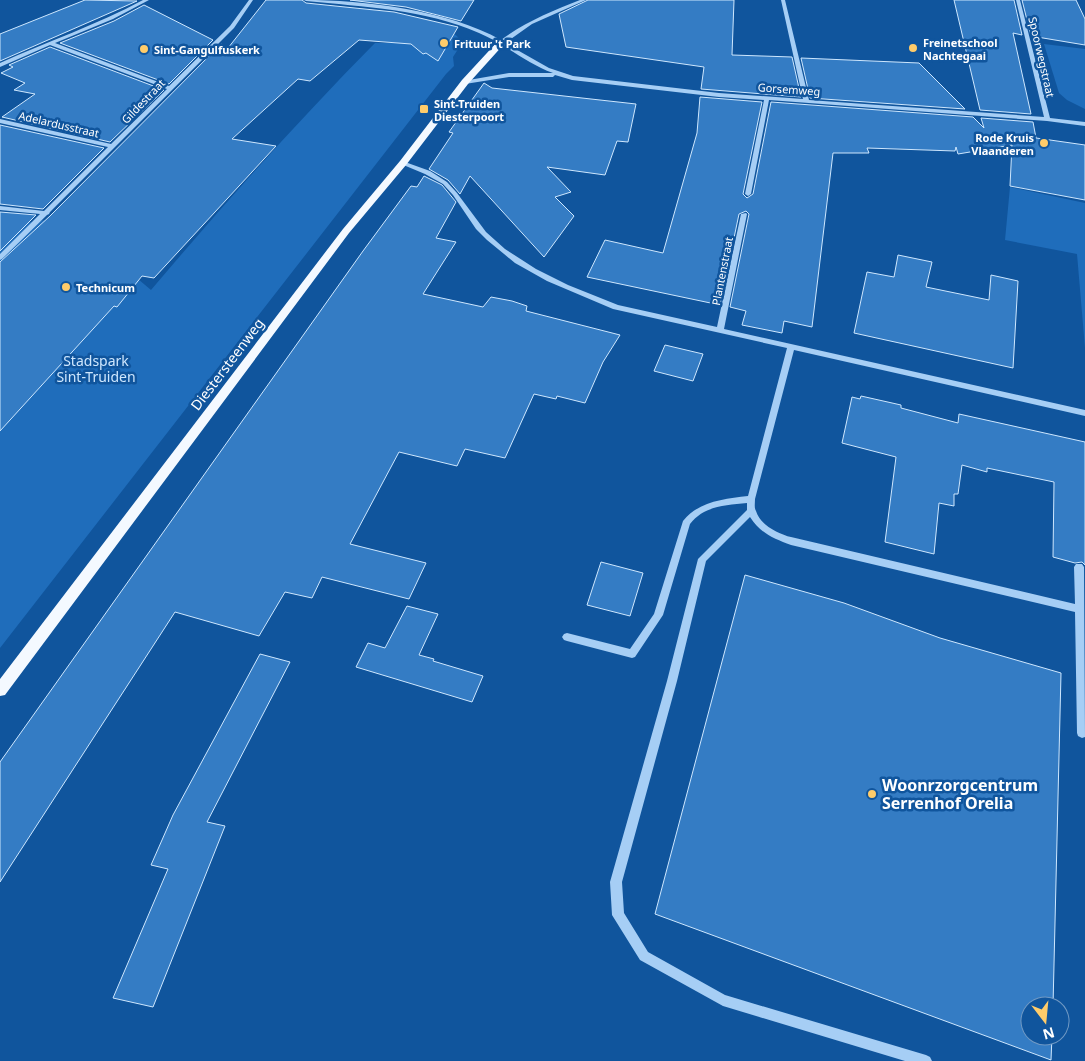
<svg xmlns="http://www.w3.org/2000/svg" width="1085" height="1061" font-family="'Noto Sans',sans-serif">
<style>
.green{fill:#1f6dbb}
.building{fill:#347cc4;stroke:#cee7fe}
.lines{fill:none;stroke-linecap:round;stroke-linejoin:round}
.minor{fill:#a6cef5;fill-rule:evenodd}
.major{fill:#f4f9ff;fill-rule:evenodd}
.poi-dot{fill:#ffcc6a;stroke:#10559d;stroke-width:2}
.labels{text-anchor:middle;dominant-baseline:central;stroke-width:5;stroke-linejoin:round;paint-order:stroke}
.far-poi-label{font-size:11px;font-weight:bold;fill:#fff;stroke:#10559d;text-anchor:start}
.far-street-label{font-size:11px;fill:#fff;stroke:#10559d}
.park-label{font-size:14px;fill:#cee7fe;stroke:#10559d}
.street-label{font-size:14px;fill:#fff;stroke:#10559d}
.near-poi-label{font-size:16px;font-weight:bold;fill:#fff;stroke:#10559d;text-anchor:start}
</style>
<rect width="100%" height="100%" fill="#10559d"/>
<g class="green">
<path d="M 418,19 C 432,24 456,29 462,43 L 453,57 L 454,66 L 446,74 L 0,648 L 0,227 L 65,217 L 151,290 C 223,205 297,122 375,43 L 401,43 Z"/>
<polygon points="1044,44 1085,49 1085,109 1067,100 1059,93"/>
<polygon points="1010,187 1085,203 1085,348 1077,254 1005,240"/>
</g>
<g class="building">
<polygon points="85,0 137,1 0,61 0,34"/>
<polygon points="266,0 302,0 306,3 394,12 458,27 438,61 426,53 423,54 411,44 359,40 310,81 298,79 232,139 276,146 154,278 142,276 117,307 114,306 0,431 0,262 50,216 221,44 228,48"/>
<polygon points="350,0 474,0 461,21 406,7"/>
<polygon points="588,0 734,0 732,55 792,57 801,97 701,89 704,67 566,47 559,14"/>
<polygon points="954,0 1014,0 1022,35 1013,33 1031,114 980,110"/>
<polygon points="1022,0 1076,0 1085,19 1085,45 1031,36"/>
<polygon points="144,5 213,40 169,84 60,43 114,21"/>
<polygon points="50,47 164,90 110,142 2,117 35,94 14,90 25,83 1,73 13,67 9,65"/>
<polygon points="801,58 919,63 965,109 810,98"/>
<polygon points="484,83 492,88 636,104 628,142 617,141 605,175 547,167 571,192 555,197 574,216 544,257 470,176 460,194 448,180 429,169 453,133 449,132"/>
<polygon points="700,97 762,102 743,194 747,198 753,194 771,102 973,117 984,128 981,118 1033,122 1036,138 1085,145 1085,200 1010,186 1012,145 958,154 956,147 955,151 867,148 869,153 833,153 812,327 784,321 782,333 742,325 746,311 730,307 749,214 746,211 739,214 720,305 587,277 605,240 663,253 697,133"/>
<polygon points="0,125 104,148 43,209 0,204"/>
<polygon points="424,176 442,185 456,202 436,238 456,242 423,294 483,307 491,297 512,301 527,306 526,311 620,335 603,362 585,403 557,396 556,399 534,394 505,458 465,449 457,466 399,452 350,544 426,563 409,599 322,577 312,598 285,592 259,636 175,612 0,882 0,762 363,251 411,186 417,187"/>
<polygon points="0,212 36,215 0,251"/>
<polygon points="898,255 932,262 926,287 989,300 991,275 1018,281 1013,368 854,333 867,272 894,277"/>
<polygon points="665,345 703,354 693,381 654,371"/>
<polygon points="861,396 901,405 901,408 958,423 959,414 1085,442 1085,565 1082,562 1075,563 1053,557 1054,482 987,468 987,472 962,465 958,494 954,494 954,506 939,503 934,554 885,542 896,457 842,443 852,397 860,399"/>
<polygon points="601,562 643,573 630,616 587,605"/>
<polygon points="745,575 844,603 940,638 1061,673 1053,1006 1030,1006 1030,1036 1052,1036 1051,1060 655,914"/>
<polygon points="407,606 438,614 419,655 434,659 433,661 483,676 472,702 356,667 368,643 385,648"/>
<polygon points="260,654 290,662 207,822 225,826 153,1007 113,998 168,869 151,865 173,815"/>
</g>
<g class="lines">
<g class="minor">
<path d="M 143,0 L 149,0 L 113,19 L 55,43 L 169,86 L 230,26 L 249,0 L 253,0 L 234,28 L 50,212 L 49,214 L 47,215 L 2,259 L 0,260 L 0,254 L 40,214 L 0,210 L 0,206 L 44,211 L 108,147 L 0,123 L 0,119 L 111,144 L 167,89 L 50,45 L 0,67 L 0,63 C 48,41 97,25 143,0 Z"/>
<path d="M 304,0 C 364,0 448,10 501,40 C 525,22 552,11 580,0 L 586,0 L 532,24 L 505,43 L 549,68 L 573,76 L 719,93 L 803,99 L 781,0 L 785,0 L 809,100 L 1044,117 L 1016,0 L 1020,0 L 1050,118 L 1085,122 L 1085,126 L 1047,121 L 769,100 L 751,194 L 748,196 L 745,194 L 764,100 L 719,97 L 572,80 L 555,75 L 553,77 L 509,77 L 465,84 L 462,82 L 463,81 L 509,73 L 553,73 C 526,63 505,44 479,33 C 425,9 364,7 306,1 Z"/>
<path d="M 401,162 L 405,162 L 430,171 L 447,182 L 457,193 L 486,232 L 505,249 L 536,269 L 568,285 L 618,305 L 717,327 L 741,214 L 746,213 L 747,214 L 724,329 L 1085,410 L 1085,416 L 794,350 L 755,499 C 755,503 754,508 756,511 C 760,525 779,534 791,537 L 1075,604 L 1074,567 L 1076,564 L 1082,564 L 1084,567 L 1085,737 L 1082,738 L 1078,736 L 1077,733 L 1075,612 L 791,545 C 774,539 760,533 750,517 L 706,561 L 677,681 L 622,882 L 624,913 L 648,952 L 725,995 L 926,1055 L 930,1057 L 932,1061 L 905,1061 L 723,1006 L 640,960 L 612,915 L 610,882 L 667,681 L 698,559 L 747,510 L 747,503 C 725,505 704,506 690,524 L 663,615 L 635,657 L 632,658 L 567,641 L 564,640 L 562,637 L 564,634 L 567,633 L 630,649 L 654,614 L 683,521 C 699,501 724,499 748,496 L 787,348 L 613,309 L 547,281 L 515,263 L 487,240 L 476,229 L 453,195 L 443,184 L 425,174 L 401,164 Z"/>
</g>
<polygon class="major" points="498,41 505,43 468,84 406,165 349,233 5,695 0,696 0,679 343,229 400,161 462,80"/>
</g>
<g class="poi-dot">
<circle cx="444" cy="43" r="5"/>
<circle cx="913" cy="48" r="5"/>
<circle cx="144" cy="49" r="5"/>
<rect x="419" y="104" width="10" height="10" rx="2.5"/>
<circle cx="1044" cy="143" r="5"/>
<circle cx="66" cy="287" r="5"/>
<circle cx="872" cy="794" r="5"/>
</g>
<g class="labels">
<g class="far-poi-label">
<text x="923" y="42">Freinetschool<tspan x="923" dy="13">Nachtegaai</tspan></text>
<text x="454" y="43">Frituur 't Park</text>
<text x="154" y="49">Sint-Gangulfuskerk</text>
<text x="434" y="103">Sint-Truiden<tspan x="434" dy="13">Diesterpoort</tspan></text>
<text x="1034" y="137" text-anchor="end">Rode Kruis<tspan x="1034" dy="13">Vlaanderen</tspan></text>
<text x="76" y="287">Technicum</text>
</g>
<g class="far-street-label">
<text transform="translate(1042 57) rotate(77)">Spoorwegstraat</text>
<text transform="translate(789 89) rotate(4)">Gorsemweg</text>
<text transform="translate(143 101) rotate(-46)">Gildestraat</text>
<text transform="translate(59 124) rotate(13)">Adelardusstraat</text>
<text transform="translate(722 271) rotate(-79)">Plantenstraat</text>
</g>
<g class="park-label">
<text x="96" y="360">Stadspark<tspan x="96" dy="16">Sint-Truiden</tspan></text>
</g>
<g class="street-label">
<text transform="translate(227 364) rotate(-53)">Diestersteenweg</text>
</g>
<g class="near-poi-label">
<text x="882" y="785">Woonrzorgcentrum<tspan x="882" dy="18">Serrenhof Orelia</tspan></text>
</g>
</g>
<g transform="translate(1045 1021) rotate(164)"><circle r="24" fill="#10559d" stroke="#7099c4"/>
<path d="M0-4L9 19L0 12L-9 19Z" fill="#ffcc6a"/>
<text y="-8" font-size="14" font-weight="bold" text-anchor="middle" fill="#ffffff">N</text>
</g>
</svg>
